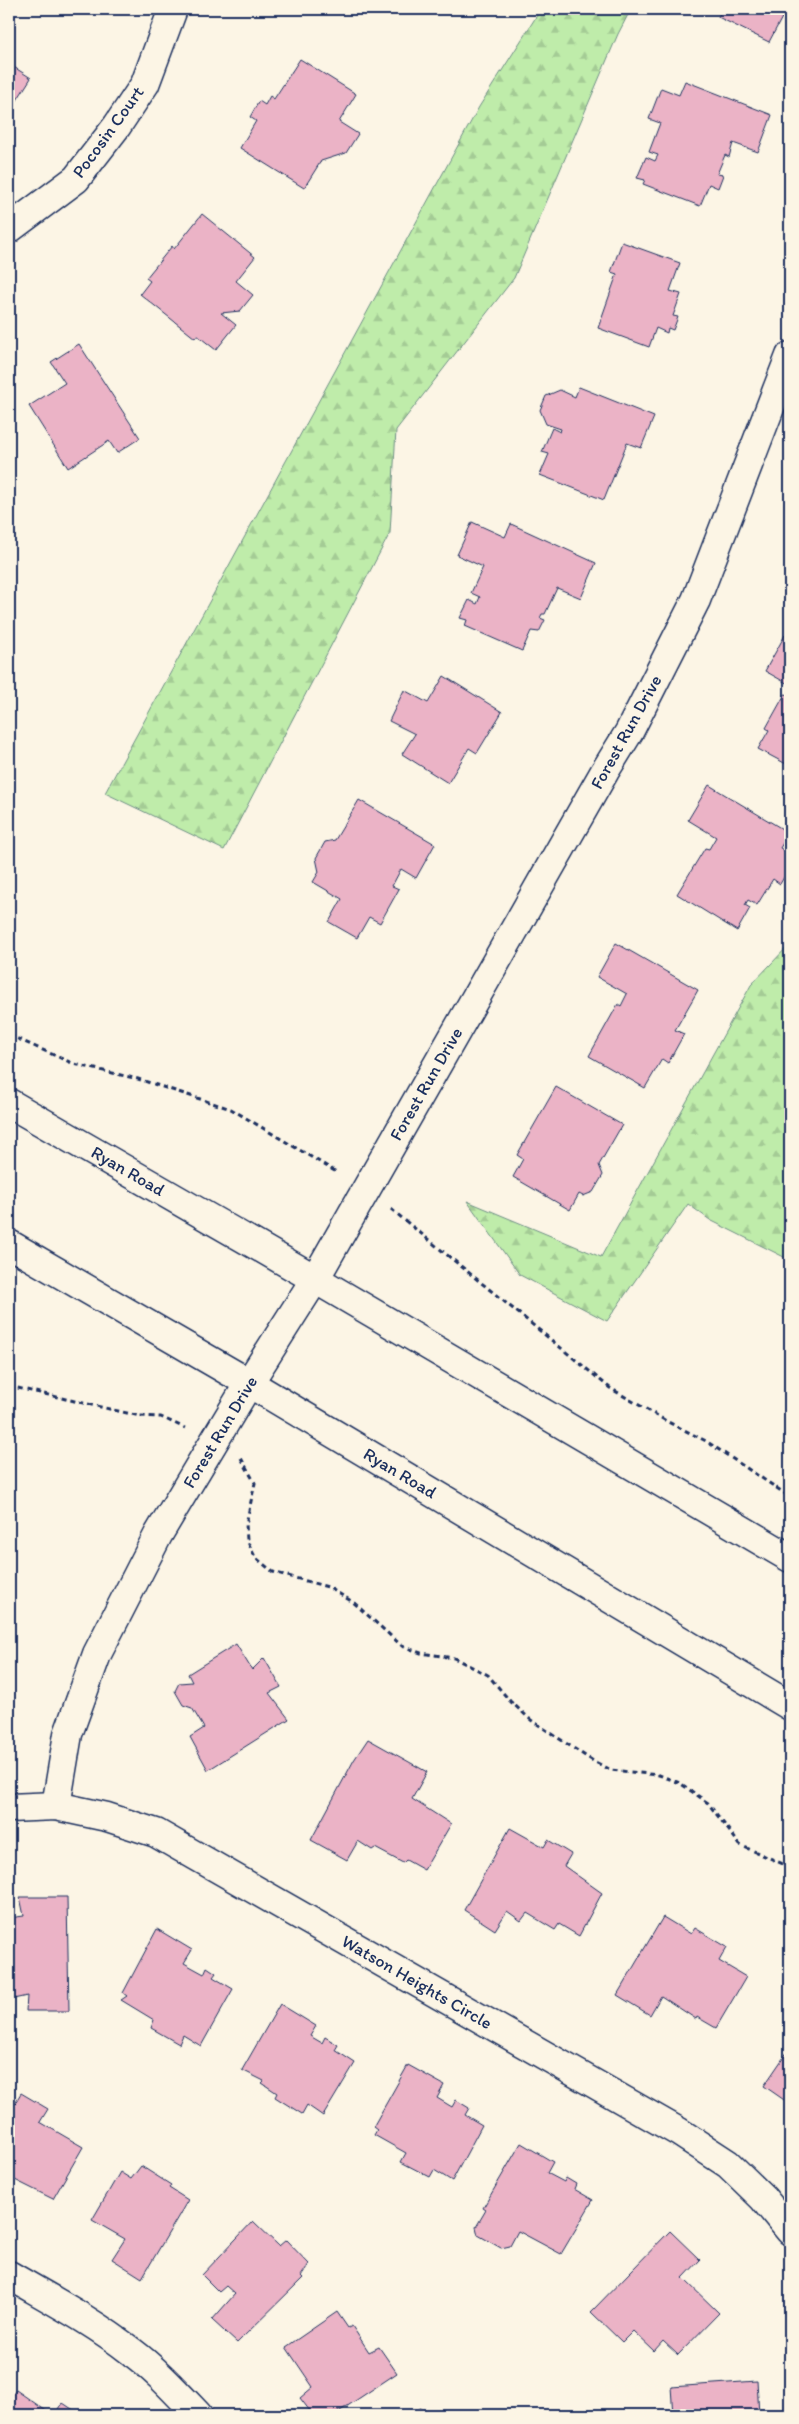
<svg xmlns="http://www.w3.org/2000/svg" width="799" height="2424" font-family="Itim,sans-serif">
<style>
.forest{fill:url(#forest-firs);stroke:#6d8e84}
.building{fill:#ebb3c6;stroke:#1b2f5e}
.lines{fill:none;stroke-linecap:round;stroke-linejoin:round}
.minor-casing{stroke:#1b2f5e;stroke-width:31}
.secondary-casing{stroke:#1b2f5e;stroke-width:31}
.path{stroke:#1b2f5e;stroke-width:3;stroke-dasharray:5 4;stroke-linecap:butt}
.minor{stroke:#fcf5e5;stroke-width:28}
.secondary{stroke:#fcf5e5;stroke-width:28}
.labels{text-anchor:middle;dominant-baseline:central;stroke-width:4;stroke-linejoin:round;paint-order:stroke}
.street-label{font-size:18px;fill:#1b2f5e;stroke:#fcf5e5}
</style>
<defs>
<pattern id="forest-firs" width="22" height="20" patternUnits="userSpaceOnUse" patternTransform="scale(1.25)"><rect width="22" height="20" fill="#bfecaa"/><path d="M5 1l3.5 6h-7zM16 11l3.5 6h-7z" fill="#a4cb95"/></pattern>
</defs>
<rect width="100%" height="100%" fill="#fcf5e5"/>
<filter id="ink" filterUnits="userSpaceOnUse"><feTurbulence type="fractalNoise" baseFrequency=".02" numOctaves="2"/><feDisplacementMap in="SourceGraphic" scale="10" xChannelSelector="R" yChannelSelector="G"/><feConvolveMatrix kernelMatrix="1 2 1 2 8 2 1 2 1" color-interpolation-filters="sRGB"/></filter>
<g filter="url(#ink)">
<g class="forest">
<polygon points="541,9 631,9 618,34 514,278 396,430 390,533 224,850 105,793 479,107"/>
<polygon points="790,944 790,1260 710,1220 688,1204 607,1321 520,1275 467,1201 601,1257 751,985"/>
</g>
<g class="building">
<polygon points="722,9 790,9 790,12 786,10 769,42 718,17"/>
<polygon points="300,59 356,94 339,122 358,134 346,153 321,161 304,188 240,148 256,121 250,117 259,101 265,105 270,96 274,99"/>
<polygon points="9,64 31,78 12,108 9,106"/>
<polygon points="685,81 772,115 758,152 733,143 729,157 725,155 717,174 723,175 718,188 709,184 700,206 643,184 645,180 637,178 646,157 655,161 658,155 649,152 660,123 649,119 661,88 679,95"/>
<polygon points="202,214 255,257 236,281 253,295 240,311 221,313 236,325 216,350 197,335 195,338 140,294 150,281 146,278 172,246 174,249"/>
<polygon points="622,242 680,263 670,291 681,294 673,316 678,317 673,330 668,328 667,333 656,328 649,347 598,328 617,274 611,272"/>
<polygon points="79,344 140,438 117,453 109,441 68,468 29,406 65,383 51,362"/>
<polygon points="579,387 654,417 641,448 627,443 604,500 540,475 549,454 542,452 552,428 560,432 561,429 546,424 540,410 546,396 560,390 575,397"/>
<polygon points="472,522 505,537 511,524 596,563 581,598 557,588 545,614 542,614 540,618 545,620 539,632 531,631 522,651 465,626 467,620 460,618 469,600 477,604 480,597 471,593 483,567 457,555"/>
<polygon points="785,635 790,638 790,685 765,671"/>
<polygon points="444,676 502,712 477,753 469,748 448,783 402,754 415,734 389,721 404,690 428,703"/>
<polygon points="785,694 790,695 790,766 758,749 769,730 766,728"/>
<polygon points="709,785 789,833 780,848 790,854 790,867 780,884 773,879 757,905 748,900 745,905 750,908 737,931 677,894 705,848 709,849 716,837 688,820"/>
<polygon points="359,800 435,844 416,878 401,869 392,886 399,889 380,923 369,917 357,938 329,922 342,899 313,882 319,872 316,858 325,842 335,840"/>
<polygon points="616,943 698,990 675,1030 684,1034 668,1063 662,1059 645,1088 589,1056 618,1004 621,1006 627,994 597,977"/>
<polygon points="556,1087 622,1125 599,1165 603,1175 593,1192 583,1196 579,1194 570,1210 513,1177 523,1159 517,1155"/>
<polygon points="236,1644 252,1670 264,1658 281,1687 269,1693 289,1719 208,1770 190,1737 204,1728 192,1708 183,1705 175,1691 179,1683 192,1682 188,1674"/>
<polygon points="368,1739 427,1772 412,1799 451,1824 424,1870 406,1860 403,1863 375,1848 372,1850 358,1841 347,1860 311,1840 354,1760"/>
<polygon points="510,1828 544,1847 548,1840 571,1854 564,1866 602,1893 579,1936 559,1924 555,1930 527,1913 521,1921 507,1911 495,1930 464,1910"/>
<polygon points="20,1897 67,1897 69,2011 26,2011 27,1996 9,2000 9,1918 24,1916"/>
<polygon points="663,1917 691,1934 695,1928 727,1947 719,1961 746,1977 716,2028 697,2017 696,2019 661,1996 650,2015 617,1995"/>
<polygon points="157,1929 192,1950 184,1963 204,1974 207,1967 216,1973 213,1977 233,1989 201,2046 183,2035 179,2044 151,2028 154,2020 121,2000 127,1996 123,1993"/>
<polygon points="280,2004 316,2026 310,2036 322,2043 325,2037 338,2045 335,2050 355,2063 323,2116 307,2105 302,2114 275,2097 277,2093 262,2083 264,2081 242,2070"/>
<polygon points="790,2048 790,2104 764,2086"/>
<polygon points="408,2065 444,2085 437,2098 452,2107 456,2100 469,2108 465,2115 482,2125 452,2181 434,2170 430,2177 401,2162 406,2153 374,2135 377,2130 373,2127"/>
<polygon points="21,2093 48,2109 40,2122 83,2147 53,2199 11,2178 9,2181 9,2113"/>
<polygon points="521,2143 553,2162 547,2173 564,2182 566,2178 576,2184 574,2189 593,2200 561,2254 518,2231 510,2246 501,2248 478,2235 476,2227 486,2210 483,2208"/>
<polygon points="141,2166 171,2185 169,2188 188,2200 142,2278 112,2259 125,2239 92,2220 120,2172 131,2179"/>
<polygon points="253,2221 279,2246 286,2240 309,2264 301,2276 303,2278 237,2343 212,2320 235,2294 226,2286 219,2292 202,2275"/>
<polygon points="670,2231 700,2260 683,2278 719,2313 678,2355 663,2341 654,2351 633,2331 622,2342 591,2312"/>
<polygon points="337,2312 348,2328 352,2326 369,2352 379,2347 397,2373 334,2415 313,2415 300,2398 313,2387 286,2347"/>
<polygon points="757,2381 759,2415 673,2415 671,2387"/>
<polygon points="16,2390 52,2415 9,2415 9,2399"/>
<polygon points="63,2403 81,2415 55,2415"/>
<polygon points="420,2408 424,2415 407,2415"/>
</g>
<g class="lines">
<g class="minor-casing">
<g id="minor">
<polyline points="9,229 76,179 117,126 145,84 173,9"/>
<polyline points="56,1806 68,1734 97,1654 158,1535 249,1383 315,1279 605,771 629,732 696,600 790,356"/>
<polyline points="9,1808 56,1806 107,1817 156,1833 679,2132 728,2164 763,2198 790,2231"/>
<path d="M 9,2275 C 50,2299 94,2322 132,2352 C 156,2370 177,2393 198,2415"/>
</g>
</g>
<g class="secondary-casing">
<g id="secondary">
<polyline points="9,1103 315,1279 790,1558"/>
<polyline points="9,1244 249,1383 790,1706"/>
</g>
</g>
<g class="path">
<polyline points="9,1035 74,1064 138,1079 231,1109 338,1173"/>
<polyline points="391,1209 610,1388 668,1422 706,1441 790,1497"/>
<polyline points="9,1386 140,1416 161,1417 185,1428"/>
<polyline points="241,1458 255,1483 246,1524 247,1540 255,1557 273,1572 328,1587 353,1602 402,1646 421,1653 454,1658 488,1675 510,1701 531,1720 593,1761 611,1770 659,1775 680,1783 708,1803 740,1845 790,1867"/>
</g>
<use href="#minor" class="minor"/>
<use href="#secondary" class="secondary"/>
</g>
</g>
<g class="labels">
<g class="street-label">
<text transform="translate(108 132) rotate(-54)">Pocosin Court</text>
<text transform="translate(626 732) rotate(-61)">Forest Run Drive</text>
<text transform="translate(426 1084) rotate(-60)">Forest Run Drive</text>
<text transform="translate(128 1171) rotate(30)">Ryan Road</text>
<text transform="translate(220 1432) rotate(-59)">Forest Run Drive</text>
<text transform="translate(400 1473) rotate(31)">Ryan Road</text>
<text transform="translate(417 1982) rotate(30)">Watson Heights Circle</text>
</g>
</g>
<rect width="799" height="2424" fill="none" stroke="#fcf5e5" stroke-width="30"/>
<rect x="15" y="15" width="769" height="2394" fill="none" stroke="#1b2f5e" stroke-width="2" filter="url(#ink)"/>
</svg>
